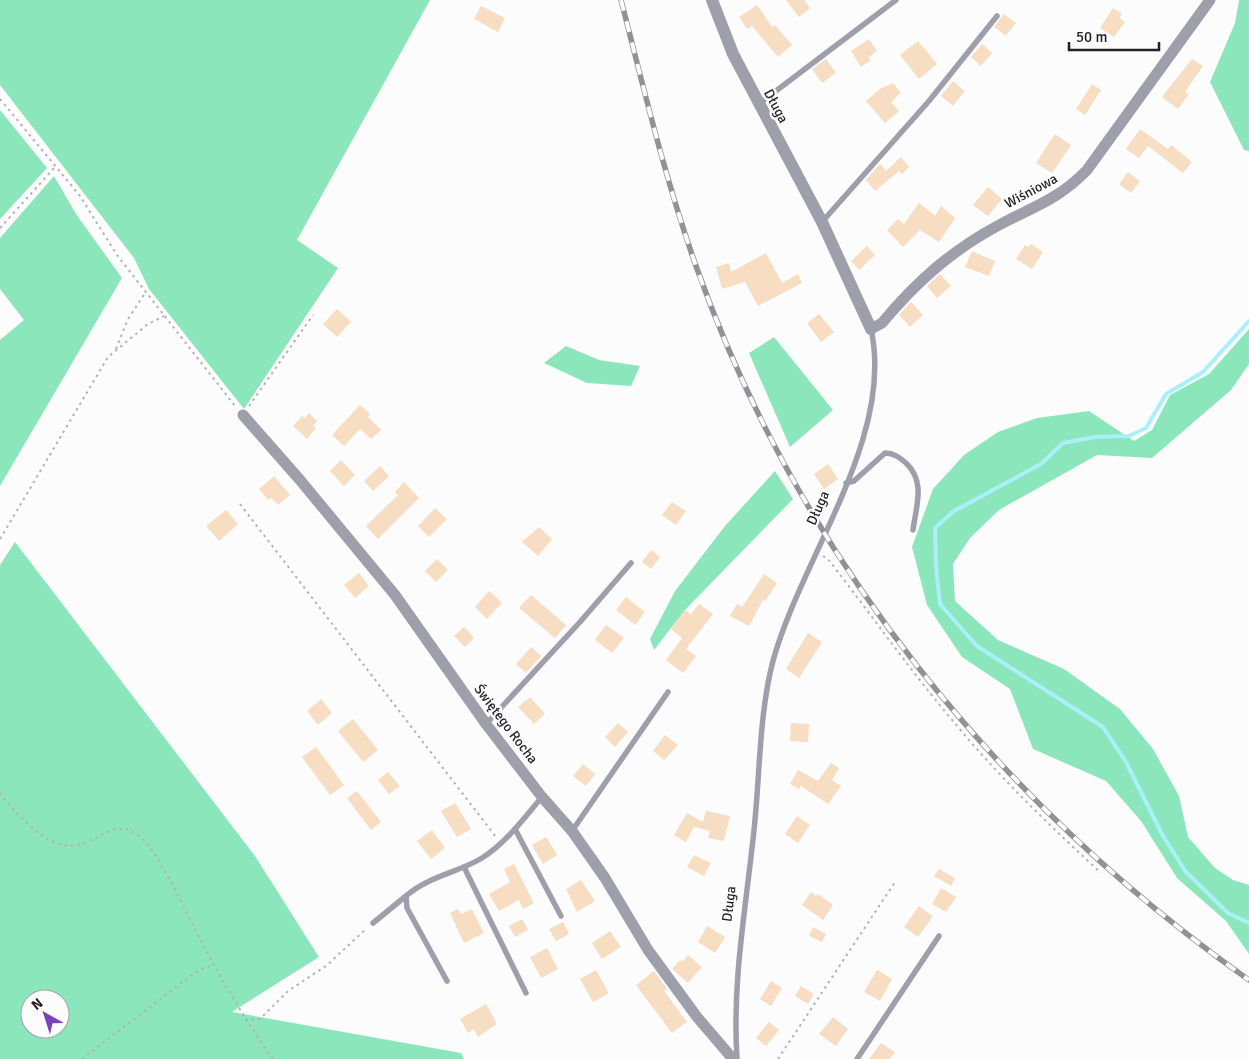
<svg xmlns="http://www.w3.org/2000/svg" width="1249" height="1059" font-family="Signika,sans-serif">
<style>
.green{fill:#8ce6bc;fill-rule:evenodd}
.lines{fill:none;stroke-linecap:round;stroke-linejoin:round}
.stream{stroke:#aaf0fa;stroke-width:4}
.building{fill:#f7ddc1}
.path{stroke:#b3b1b4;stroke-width:2;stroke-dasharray:2.5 4;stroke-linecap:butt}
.service{stroke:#9f9fac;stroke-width:5.5}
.minor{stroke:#9f9fac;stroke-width:11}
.tertiary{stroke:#9f9fac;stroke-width:12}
.rail-casing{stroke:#949196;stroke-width:5.5}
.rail{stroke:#fcfcfc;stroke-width:4;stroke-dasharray:11;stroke-linecap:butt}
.labels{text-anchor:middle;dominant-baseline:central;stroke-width:5;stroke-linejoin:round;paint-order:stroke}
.street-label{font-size:14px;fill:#251e28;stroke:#fcfcfc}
</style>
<rect width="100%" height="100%" fill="#fcfcfc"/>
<g class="green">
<polygon points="0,0 430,0 297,240 338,268 244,409 149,289 134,258 0,85"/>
<polygon points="1239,0 1249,0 1249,151 1244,150 1210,82 1235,23"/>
<polygon points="0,110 47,168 0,219"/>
<polygon points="54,176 76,214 122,278 0,486 0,340 24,320 0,289 0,238"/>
<polygon points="1249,329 1249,364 1231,390 1152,458 1097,455 999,510 970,538 953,564 955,601 998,640 1064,669 1120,709 1153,749 1179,796 1188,837 1215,868 1233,880 1249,885 1249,954 1226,921 1177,878 1141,821 1106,781 1033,749 1010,689 962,657 927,605 912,547 933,489 964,455 998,432 1037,418 1089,411 1134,441 1152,430 1170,395 1209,374"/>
<polygon points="774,337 833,410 790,447 749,353"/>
<polygon points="566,346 599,360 640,366 631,386 587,383 544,363"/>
<polygon points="775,471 793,499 685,610 654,650 650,639 675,591 725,526"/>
<path d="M 15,542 L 255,856 L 319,957 L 232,1012 L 461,1053 L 464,1059 L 0,1059 L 0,565 ZM 30,999 L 60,999 L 60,1029 L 30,1029 Z"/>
</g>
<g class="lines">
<polyline class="stream" points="1249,321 1203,372 1166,394 1146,428 1129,436 1095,437 1063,443 1041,464 954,511 935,528 936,566 940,604 977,646 1103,727 1126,762 1163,836 1186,872 1228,913 1249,923"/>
</g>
<g class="building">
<polygon points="786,0 804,0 810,8 799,17"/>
<polygon points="757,5 772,27 775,25 792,45 778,57 752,26 747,29 739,17"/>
<polygon points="481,6 505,18 498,32 474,19"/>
<polygon points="1113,8 1122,14 1119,18 1125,22 1114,37 1100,28"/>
<polygon points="1004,14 1016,23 1006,36 994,27"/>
<polygon points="869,39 877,51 869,57 871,60 861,67 851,51"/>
<polygon points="918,41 937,64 919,79 900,55"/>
<polygon points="982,44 992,53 981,66 971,57"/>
<polygon points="826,59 836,73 822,83 812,69"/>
<polygon points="1192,59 1203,66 1185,92 1189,94 1178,109 1162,97"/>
<polygon points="953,81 965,91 953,106 941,96"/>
<polygon points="893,83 901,93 891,102 899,111 885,123 866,101 880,89"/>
<polygon points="1092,84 1101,90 1085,115 1076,109"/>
<polygon points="1140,129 1168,149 1171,145 1192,162 1183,173 1148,146 1139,158 1126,149"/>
<polygon points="1055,134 1071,145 1052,173 1036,163"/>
<polygon points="901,157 909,167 902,174 899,171 875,191 866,180 880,164 886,171"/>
<polygon points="1128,172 1140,181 1131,193 1119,184"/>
<polygon points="988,187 1002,199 988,216 973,205"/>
<polygon points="919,203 935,216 941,206 955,218 939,242 920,230 903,247 887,230 898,219 904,224"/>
<polygon points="1031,244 1043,252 1032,269 1016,259 1025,245 1029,247"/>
<polygon points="867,246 875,255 859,270 851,261"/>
<polygon points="972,251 995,261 989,276 965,267"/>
<polygon points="766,253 782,283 798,274 802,283 758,306 745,282 722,289 716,267 729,263 731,272"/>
<polygon points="940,274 951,286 937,298 927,286"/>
<polygon points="911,302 923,315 910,327 899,315"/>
<polygon points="337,309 351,322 337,337 323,324"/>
<polygon points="819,314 834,332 821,342 807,323"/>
<polygon points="360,405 370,414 368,417 381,430 371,439 360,429 344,446 332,435"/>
<polygon points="309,413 317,421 313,426 316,428 307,439 293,426 302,416 305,418"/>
<polygon points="341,460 355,475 344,486 330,471"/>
<polygon points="828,464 838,479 824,489 814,474"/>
<polygon points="380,466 389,476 373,491 364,481"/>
<polygon points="274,476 290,495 278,505 271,498 268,500 259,489"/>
<polygon points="404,482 419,498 378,539 366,526 398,495 395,492"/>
<polygon points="672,502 686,511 676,525 662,515"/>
<polygon points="435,508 447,519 429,537 418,526"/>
<polygon points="226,510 238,524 219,541 206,526"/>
<polygon points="539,527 552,539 538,556 522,542"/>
<polygon points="651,550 660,557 651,569 642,562"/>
<polygon points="437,559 448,570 436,582 425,571"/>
<polygon points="359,573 369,586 355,598 344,585"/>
<polygon points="764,574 777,583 765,601 763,600 749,626 730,616 737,604 742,607"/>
<polygon points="489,591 502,603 487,619 475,607"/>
<polygon points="531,595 566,625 555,638 519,608"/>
<polygon points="626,597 645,612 635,625 616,610"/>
<polygon points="699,604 713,614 686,649 696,656 683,673 666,660 682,638 671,629 685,610 691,614"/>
<polygon points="606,625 624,638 612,653 595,640"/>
<polygon points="464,627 474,638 465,647 454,636"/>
<polygon points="808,633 822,642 799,678 786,669"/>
<polygon points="531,647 541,656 526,673 516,664"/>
<polygon points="530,697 545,714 534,724 518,707"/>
<polygon points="321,699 332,713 318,725 307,711"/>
<polygon points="353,719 378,750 363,762 338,731"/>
<polygon points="618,723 628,732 615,747 605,737"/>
<polygon points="791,723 809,724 808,742 790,741"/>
<polygon points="665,735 678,745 664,760 653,751"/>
<polygon points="316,747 344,785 330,795 302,757"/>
<polygon points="831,763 839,768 832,780 841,786 828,804 801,786 799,789 790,784 798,770 818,781"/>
<polygon points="583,764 595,774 586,786 573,776"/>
<polygon points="388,772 400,786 389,794 378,780"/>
<polygon points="357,791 381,822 371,830 347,798"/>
<polygon points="455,803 471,829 457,837 441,811"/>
<polygon points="706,811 730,816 724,841 708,838 710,831 694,827 686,842 674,835 687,813 703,822"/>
<polygon points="797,816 810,825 798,843 785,834"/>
<polygon points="432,830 445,848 431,859 417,841"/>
<polygon points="546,837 557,855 543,864 532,845"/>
<polygon points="694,855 711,863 704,876 687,867"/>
<polygon points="514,864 534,903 523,909 519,900 499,911 489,894 510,882 504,869"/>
<polygon points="939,869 955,878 951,886 934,876"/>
<polygon points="581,880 595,901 577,912 566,889"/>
<polygon points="941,888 956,897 946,912 932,904"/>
<polygon points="811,892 816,896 818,894 833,905 823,920 802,905"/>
<polygon points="919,906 933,916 918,937 904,927"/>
<polygon points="458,909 461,914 472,909 484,933 464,943 450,913"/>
<polygon points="522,919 528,930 515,937 509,926"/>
<polygon points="563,922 569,934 556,941 549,929"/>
<polygon points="707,926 725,937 715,953 698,942"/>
<polygon points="813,927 826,934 822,942 809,936"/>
<polygon points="610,931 621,947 602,959 592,943"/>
<polygon points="547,948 558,969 541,978 530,957"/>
<polygon points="688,955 702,967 688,983 672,969 680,960 682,962"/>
<polygon points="596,970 609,993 593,1002 580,979"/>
<polygon points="877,970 892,979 880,1001 864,992"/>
<polygon points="654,971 667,989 664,991 687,1022 672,1033 636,985"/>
<polygon points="771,981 782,988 771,1006 760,999"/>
<polygon points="801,986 814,994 808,1004 795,996"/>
<polygon points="486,1004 497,1024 478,1037 474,1029 468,1033 460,1019"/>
<polygon points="833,1017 848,1029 836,1046 819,1034"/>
<polygon points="769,1022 779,1030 766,1046 756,1038"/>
<polygon points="881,1043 895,1052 890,1059 869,1059"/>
</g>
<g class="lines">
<g class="path">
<polyline points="0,99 80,196 117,255 235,406"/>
<polyline points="0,228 55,167"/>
<polyline points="116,349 128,319 145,293"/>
<polyline points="249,406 313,315"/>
<polyline points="240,504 496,837"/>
<polyline points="0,539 108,357 148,324 164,316"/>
<path d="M 823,556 L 828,559 C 870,613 909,669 953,721 C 998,776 1049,825 1101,873"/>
<path d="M 0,793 C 15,813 49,852 78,845 C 99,840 116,818 138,835 C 161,854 187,915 202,943 C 223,983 246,1021 273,1059"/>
<polyline points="245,1020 260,1019 288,991 326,966 366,929"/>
<polyline points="82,1059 193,974 206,967 214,966"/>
<polyline points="778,1059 895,882"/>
</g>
<g class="service">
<polyline points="760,103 896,0"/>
<polyline points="822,222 929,101 997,16"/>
<path d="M 846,483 L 854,481 L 885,453 C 894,453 900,458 906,463 C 926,482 916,506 913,530"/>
<polyline points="486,724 580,622 631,563"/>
<polyline points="515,829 561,916"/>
<polyline points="572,831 668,692"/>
<polyline points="464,867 526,993"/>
<polyline points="373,923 406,896"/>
<path d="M 447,981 L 407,908 L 406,896 C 429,876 457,873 482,858 C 506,843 524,818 542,797"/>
<path d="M 737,1059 C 732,980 746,908 754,830 C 760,775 759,714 773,661 C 801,558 895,438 871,329"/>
<polyline points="857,1059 939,936"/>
</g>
<g class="minor">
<path d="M 871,329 L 882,323 C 917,281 952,250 1001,224 C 1035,206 1059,199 1087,170 L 1210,0"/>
<polyline points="243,415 300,480 395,595 486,724 542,797 572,831 605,878 648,950 697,1017 733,1059"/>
</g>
<polyline class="tertiary" points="712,0 733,54 822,222 871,329"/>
<g class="rail-casing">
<path id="rail" d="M 621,0 C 644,89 665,179 696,266 C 799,557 998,803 1249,980"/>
</g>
<use href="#rail" class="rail"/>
</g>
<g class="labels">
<g class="street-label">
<text transform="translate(776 106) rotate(62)">Długa</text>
<text transform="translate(1031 191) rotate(-28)">Wiśniowa</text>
<text transform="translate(818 508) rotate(-66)">Długa</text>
<text transform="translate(506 724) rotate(53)">Świętego Rocha</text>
<text transform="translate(729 904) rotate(-83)">Długa</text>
</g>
</g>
<g transform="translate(45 1014) rotate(321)"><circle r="24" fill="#fcfcfc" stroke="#a6a3a7"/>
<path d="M0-4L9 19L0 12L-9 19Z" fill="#7b42b8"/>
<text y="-8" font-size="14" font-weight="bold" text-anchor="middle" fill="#251e28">N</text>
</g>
<path d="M1069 42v8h90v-8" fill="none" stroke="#251e28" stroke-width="2.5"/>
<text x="1076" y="42" font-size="15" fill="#251e28" stroke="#fcfcfc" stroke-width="4" paint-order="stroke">50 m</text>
</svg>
